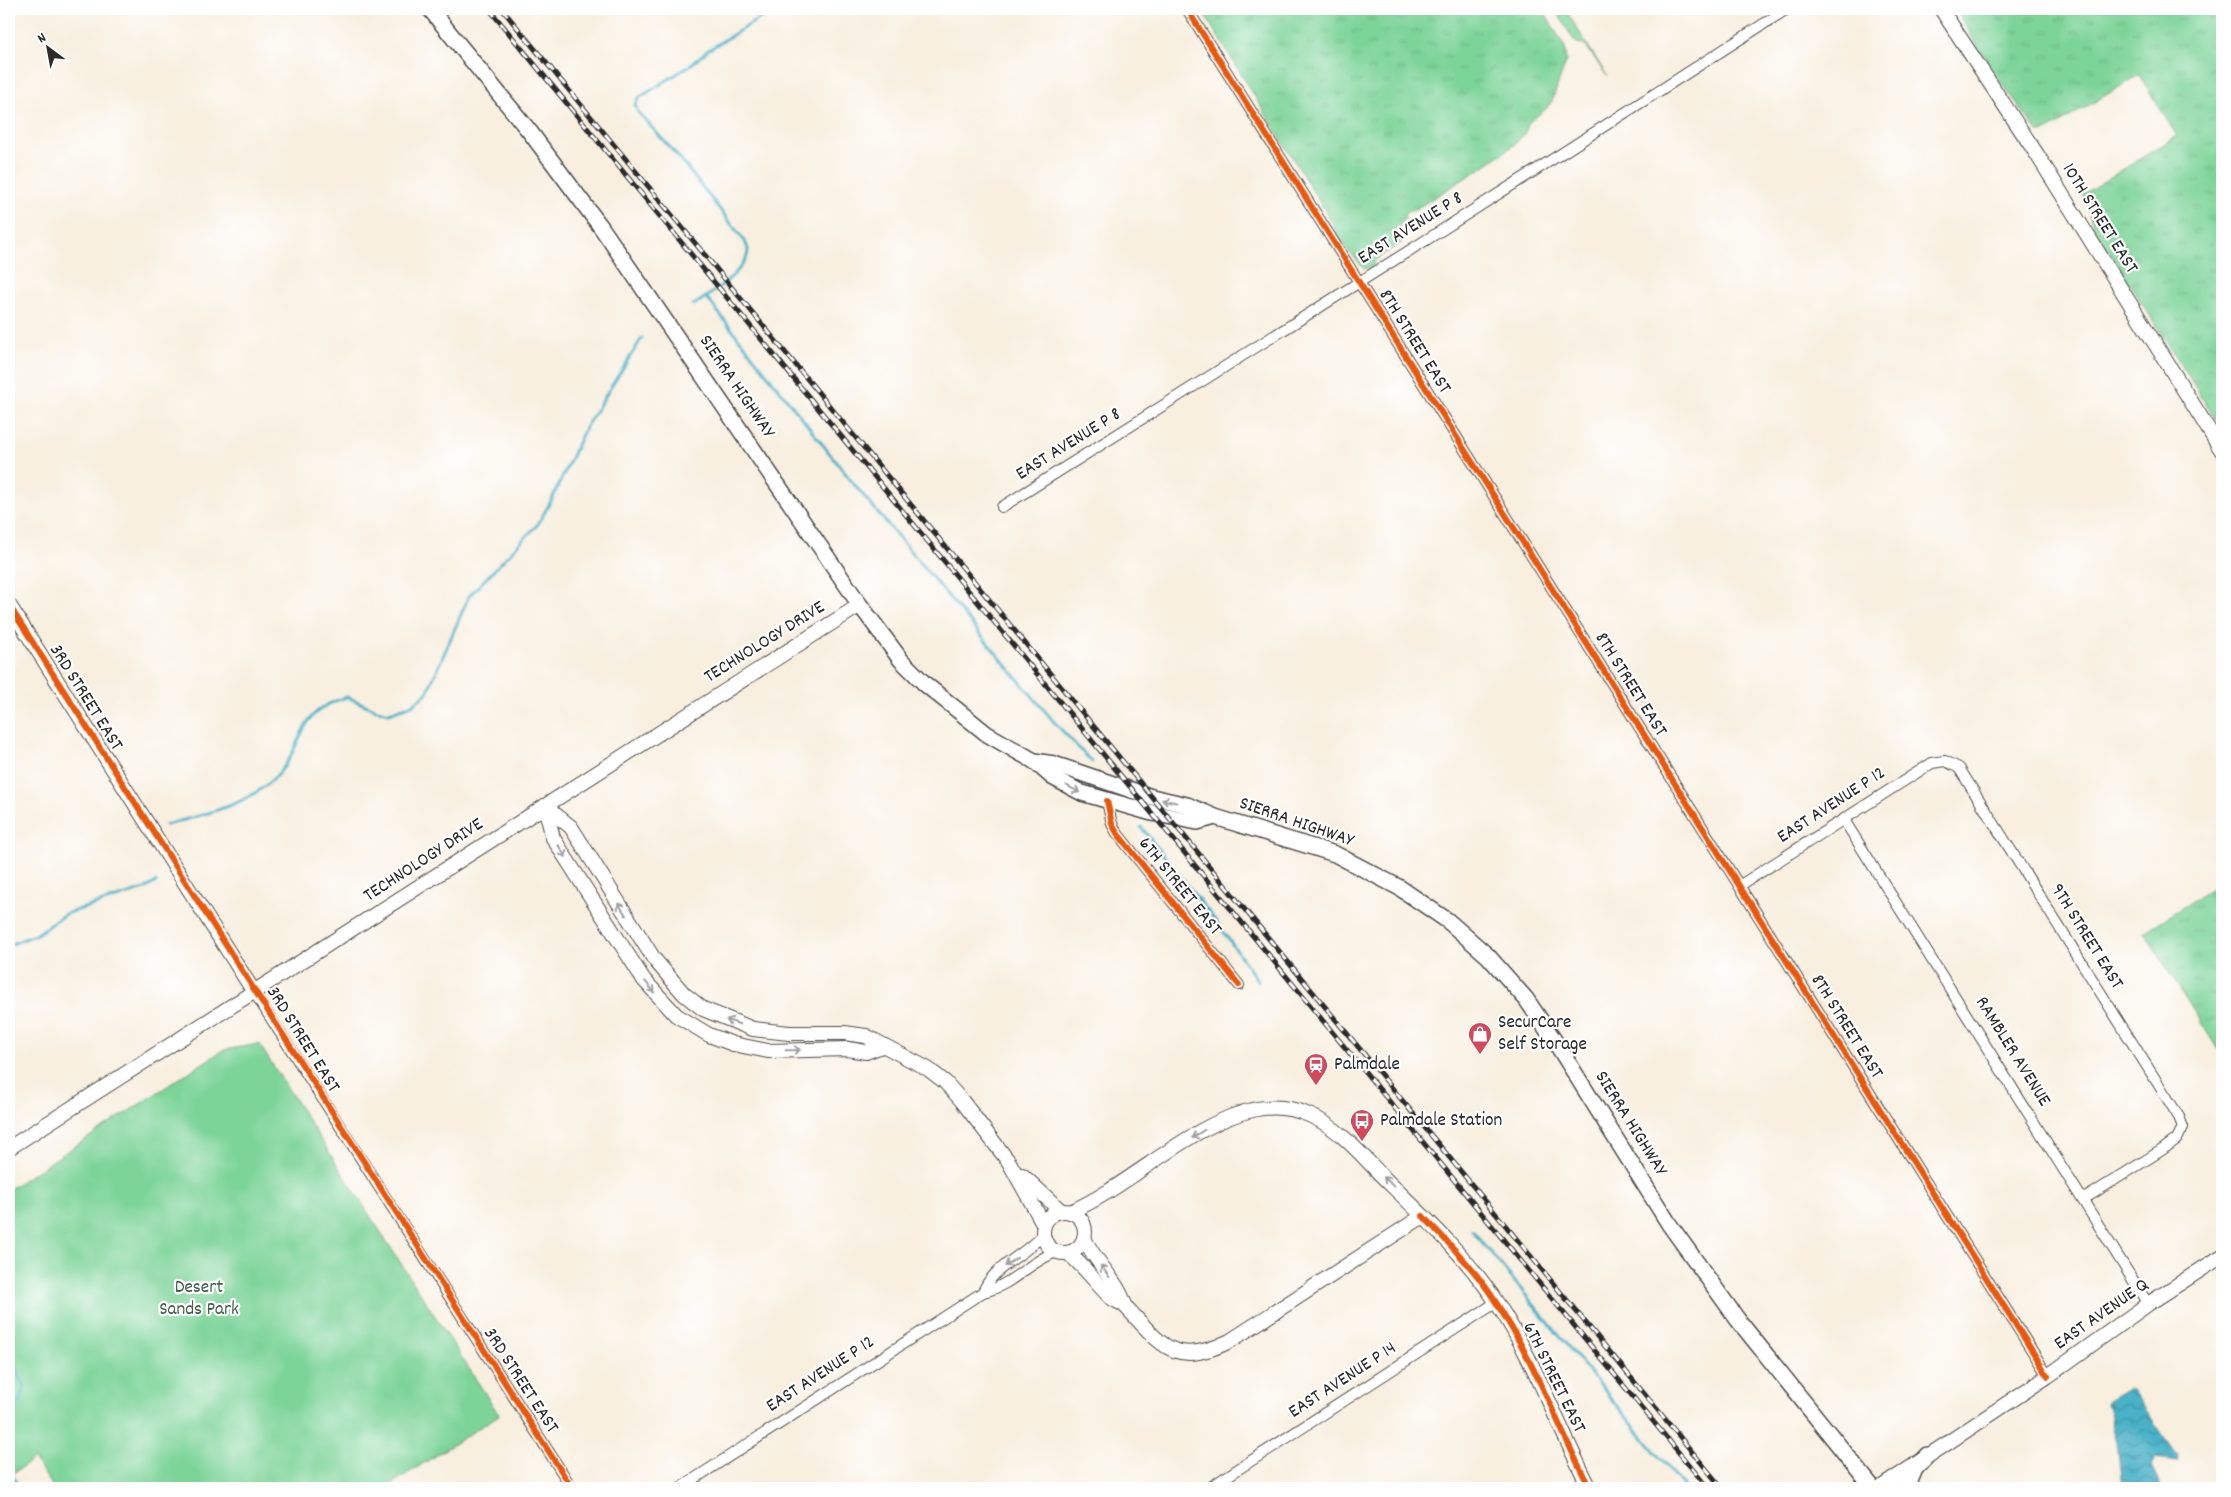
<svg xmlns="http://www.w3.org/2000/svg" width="2231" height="1497" font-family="Dekko,sans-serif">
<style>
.grass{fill:url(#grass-tufts);stroke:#548062}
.green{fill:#7dd499;stroke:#548062}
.water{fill:url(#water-waves);stroke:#3a6e7a}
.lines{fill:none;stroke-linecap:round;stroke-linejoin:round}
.stream{stroke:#49b2c8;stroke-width:3}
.street-casing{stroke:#4a4846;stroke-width:12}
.secondary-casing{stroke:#4a4846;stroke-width:16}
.primary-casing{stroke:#4a4846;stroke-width:18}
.street{stroke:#fff;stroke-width:10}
.secondary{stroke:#fff;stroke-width:14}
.primary{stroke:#fff;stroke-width:15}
.rail-casing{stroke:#2b2b2b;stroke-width:5}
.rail{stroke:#fff;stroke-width:3;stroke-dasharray:9;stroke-linecap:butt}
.cycleway-casing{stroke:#fff;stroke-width:9}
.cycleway{stroke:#e8590c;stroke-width:6}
.oneway{stroke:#a0a0a0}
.labels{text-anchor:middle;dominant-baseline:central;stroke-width:4.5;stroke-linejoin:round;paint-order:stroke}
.street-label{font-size:19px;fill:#2b2b2b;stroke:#fff}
.poi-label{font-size:19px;fill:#2b2b2b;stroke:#fff;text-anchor:start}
.park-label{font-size:19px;fill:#445e4c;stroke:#fff}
</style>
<defs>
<pattern id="grass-tufts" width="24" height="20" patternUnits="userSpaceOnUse" patternTransform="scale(1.25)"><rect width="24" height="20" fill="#7dd499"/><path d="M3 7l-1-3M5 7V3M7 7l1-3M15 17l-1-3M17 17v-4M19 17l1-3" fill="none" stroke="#6cb684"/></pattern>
<pattern id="water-waves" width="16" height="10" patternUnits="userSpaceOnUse" patternTransform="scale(1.25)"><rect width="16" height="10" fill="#49b2c8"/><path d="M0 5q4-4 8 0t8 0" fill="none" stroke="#3d91a3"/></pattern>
</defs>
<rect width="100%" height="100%" fill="#fff"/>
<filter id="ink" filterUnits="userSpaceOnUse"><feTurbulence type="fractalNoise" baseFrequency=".02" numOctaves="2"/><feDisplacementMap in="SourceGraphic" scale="10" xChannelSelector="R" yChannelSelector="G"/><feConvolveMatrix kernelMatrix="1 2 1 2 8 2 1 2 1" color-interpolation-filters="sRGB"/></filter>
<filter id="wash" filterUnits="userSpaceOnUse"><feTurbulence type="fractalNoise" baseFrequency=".0096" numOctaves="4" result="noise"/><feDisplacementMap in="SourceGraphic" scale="20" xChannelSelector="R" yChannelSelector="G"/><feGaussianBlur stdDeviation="1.12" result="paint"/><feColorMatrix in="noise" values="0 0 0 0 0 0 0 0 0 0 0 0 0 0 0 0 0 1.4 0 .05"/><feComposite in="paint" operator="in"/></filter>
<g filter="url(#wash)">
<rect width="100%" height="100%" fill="#f8efdf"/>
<g class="grass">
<path d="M 1201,9 L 1543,9 L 1565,48 L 1566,62 L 1552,101 L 1546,109 L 1529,122 L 1525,133 L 1514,145 L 1483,167 L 1414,210 L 1405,213 L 1404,219 L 1395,232 L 1402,242 L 1374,261 L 1374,266 L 1364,269 C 1351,252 1339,246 1333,224 Z"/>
<polygon points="1555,9 1565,9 1607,76 1586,46 1575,42"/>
<polygon points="1955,9 2222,9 2222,429 2093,226 2083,194 2177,136 2139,75 2045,132 2038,132 1992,70"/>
<polygon points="2222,882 2222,1056 2144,932"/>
</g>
<polygon class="green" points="259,1044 499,1415 385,1488 54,1488 34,1459 9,1476 9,1189 223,1050"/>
<polygon class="water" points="2131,1388 2178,1457 2177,1461 2155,1458 2151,1466 2161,1488 2122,1487 2117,1441 2106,1403"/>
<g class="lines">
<g class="stream">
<polyline points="707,298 857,488 1055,723 1092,762"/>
<path d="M 693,305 C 708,297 749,268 748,250 C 748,247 745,242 743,239 L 681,160 L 638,112 L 635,105 L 639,98 L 689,66 L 708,50 L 775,9"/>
<path d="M 166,825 C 201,815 244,806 271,781 C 309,747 290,713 347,697 L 377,710 L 389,713 L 412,705 L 427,693 L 469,596 L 538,524 L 552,499 L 585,428 L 642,338"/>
<polyline points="1141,827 1218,924 1258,981"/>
<polyline points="9,945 37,934 65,914 145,889 156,882"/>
<polyline points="1472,1230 1685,1488"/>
<polyline points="9,1360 24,1385 21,1400 9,1414"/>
<polyline points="9,1470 19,1488"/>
</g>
</g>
</g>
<g filter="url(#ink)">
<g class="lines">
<g class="street-casing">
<g id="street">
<polyline points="1187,9 2048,1376"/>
<polyline points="1002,507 1442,230 1787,9"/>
<polyline points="1107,801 1112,824 1117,833 1239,985"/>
<polyline points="1844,820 2148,1304"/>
<polyline points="1739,886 1932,763 1945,761 1959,768 2179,1117 2183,1127 2177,1139 2162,1150 2084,1199"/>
<polyline points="254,992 572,1488"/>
<path d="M 983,1292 C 993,1266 1025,1256 1043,1234"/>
<path d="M 680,1488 L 983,1292 C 1010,1287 1030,1261 1056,1252"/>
<polyline points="1209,1488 1497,1302"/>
</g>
</g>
<g class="secondary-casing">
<g id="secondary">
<polyline points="1941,9 2038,156 2222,451"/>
<polyline points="9,605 254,992"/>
<polyline points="545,806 571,827 654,959 684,994 703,1009 753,1029 789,1033 844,1033 866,1036 928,1069 945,1082 962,1101 1009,1162 1044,1225"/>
<polyline points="545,806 553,838 644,980 676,1015 709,1035 733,1044 768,1051 848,1049 866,1052 882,1046"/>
<polyline points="9,1148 860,605"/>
<polyline points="1022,1175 1061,1211"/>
<circle cx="1064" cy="1232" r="21"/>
<path d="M 1070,1212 C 1132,1185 1193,1121 1257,1109 C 1275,1106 1293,1108 1309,1115 C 1338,1127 1360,1153 1381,1175 C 1422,1215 1466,1255 1497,1303 C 1535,1361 1558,1427 1590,1488"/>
<path d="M 1084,1238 C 1095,1262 1117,1280 1125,1305"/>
<path d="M 1068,1253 C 1085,1267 1095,1282 1110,1297 C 1115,1301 1122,1303 1126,1307 C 1163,1346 1174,1368 1230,1341 L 1423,1216"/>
<polyline points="1880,1488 2048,1376 2148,1304 2222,1256"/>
</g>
</g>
<g class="primary-casing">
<g id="primary">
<polyline points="430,9 530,132 601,227 860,605 901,660 925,684 987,734 1034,761 1052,777 1082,793 1152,813 1197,822 1215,817"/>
<polyline points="1034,761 1054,764 1152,797 1187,805 1215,817 1335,854 1400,888 1448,921 1488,956 1526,999 1556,1043 1669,1224 1738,1320 1873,1488"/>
<polyline points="1907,1488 1915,1469 1928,1455"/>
</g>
</g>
<use href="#street" class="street"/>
<use href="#secondary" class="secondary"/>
<use href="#primary" class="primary"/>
<g class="rail-casing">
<g id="rail">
<polyline points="489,9 1708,1488"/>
<polyline points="502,9 1722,1488"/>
</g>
</g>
<use href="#rail" class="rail"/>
<g class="cycleway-casing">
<g id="cycleway">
<polyline points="1187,9 2048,1376"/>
<polyline points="9,605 572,1488"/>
<polyline points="1107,801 1112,824 1117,833 1239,985"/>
<path d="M 1423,1216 C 1449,1244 1477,1271 1497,1304 C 1535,1362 1558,1427 1590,1488"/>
</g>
</g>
<use href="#cycleway" class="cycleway"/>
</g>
<defs><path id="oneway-shaft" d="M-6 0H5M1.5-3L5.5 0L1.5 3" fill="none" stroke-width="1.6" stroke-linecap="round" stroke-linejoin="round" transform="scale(1.25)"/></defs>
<g class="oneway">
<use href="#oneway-shaft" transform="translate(1073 789) rotate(28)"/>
<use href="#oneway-shaft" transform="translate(1169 801) rotate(-168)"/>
<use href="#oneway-shaft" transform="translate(562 851) rotate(58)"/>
<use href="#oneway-shaft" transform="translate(622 909) rotate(-122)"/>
<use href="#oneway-shaft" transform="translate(650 987) rotate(50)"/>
<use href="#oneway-shaft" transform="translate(733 1022) rotate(-161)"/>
<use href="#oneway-shaft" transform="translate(793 1050) rotate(-1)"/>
<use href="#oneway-shaft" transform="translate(1198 1134) rotate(147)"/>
<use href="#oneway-shaft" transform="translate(1389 1182) rotate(-136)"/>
<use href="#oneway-shaft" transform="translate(1011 1262) rotate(145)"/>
<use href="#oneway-shaft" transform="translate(1105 1271) rotate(-126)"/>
</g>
</g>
<defs>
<g id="shop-pin" transform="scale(1.25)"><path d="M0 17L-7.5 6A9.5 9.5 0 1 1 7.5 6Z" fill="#d1495b" stroke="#fff"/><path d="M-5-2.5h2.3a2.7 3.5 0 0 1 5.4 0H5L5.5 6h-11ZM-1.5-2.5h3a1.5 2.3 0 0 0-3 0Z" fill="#fff"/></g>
<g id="station-pin" transform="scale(1.25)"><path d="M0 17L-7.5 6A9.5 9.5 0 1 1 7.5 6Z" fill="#d1495b" stroke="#fff"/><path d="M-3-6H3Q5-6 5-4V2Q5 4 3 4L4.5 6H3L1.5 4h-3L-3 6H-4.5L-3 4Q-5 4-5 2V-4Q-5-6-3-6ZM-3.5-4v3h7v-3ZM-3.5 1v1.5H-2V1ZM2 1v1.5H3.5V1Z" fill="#fff"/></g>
<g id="bus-pin" transform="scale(1.25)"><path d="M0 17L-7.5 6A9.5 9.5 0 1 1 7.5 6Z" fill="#d1495b" stroke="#fff"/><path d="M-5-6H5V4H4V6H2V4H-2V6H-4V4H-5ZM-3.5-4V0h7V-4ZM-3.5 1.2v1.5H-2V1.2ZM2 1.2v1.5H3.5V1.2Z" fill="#fff"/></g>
</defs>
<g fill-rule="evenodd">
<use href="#shop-pin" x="1480" y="1034"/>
<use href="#station-pin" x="1316" y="1065"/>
<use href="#bus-pin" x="1362" y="1121"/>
</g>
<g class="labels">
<g class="street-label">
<text transform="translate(2099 219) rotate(58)">10TH STREET EAST</text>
<text transform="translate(1411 229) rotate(-32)">EAST AVENUE P 8</text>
<text transform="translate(1414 342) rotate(58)">8TH STREET EAST</text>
<text transform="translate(736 387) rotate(56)">SIERRA HIGHWAY</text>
<text transform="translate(1069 445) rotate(-32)">EAST AVENUE P 8</text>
<text transform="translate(765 643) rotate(-32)">TECHNOLOGY DRIVE</text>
<text transform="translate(1630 685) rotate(58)">8TH STREET EAST</text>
<text transform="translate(85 698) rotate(58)">3RD STREET EAST</text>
<text transform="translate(1832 806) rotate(-33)">EAST AVENUE P 12</text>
<text transform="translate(1296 823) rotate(19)">SIERRA HIGHWAY</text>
<text transform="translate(424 861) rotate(-33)">TECHNOLOGY DRIVE</text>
<text transform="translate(1179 887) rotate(51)">6TH STREET EAST</text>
<text transform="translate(2086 937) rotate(58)">9TH STREET EAST</text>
<text transform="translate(1846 1027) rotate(58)">8TH STREET EAST</text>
<text transform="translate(302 1040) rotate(58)">3RD STREET EAST</text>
<text transform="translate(2012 1052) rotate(58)">RAMBLER AVENUE</text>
<text transform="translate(1630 1124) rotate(58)">SIERRA HIGHWAY</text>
<text transform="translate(2102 1315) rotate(-35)">EAST AVENUE Q</text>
<text transform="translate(821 1375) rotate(-33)">EAST AVENUE P 12</text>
<text transform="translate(1553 1378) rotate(64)">6TH STREET EAST</text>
<text transform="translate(520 1381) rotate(57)">3RD STREET EAST</text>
<text transform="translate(1343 1381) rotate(-33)">EAST AVENUE P 14</text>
</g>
<g class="poi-label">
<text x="1498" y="1023">SecurCare<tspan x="1498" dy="22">Self Storage</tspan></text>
<text x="1334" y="1065">Palmdale</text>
<text x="1380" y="1121">Palmdale Station</text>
</g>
<g class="park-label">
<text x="199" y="1288">Desert<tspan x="199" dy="22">Sands Park</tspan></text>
</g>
</g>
<rect width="2231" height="1497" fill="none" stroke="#fff" stroke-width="30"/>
<g transform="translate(48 48) rotate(328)" stroke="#ffffff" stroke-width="4" paint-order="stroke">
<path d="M0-4L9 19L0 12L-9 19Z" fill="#2b2b2b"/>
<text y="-8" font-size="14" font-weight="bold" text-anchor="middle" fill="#2b2b2b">N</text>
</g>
</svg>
